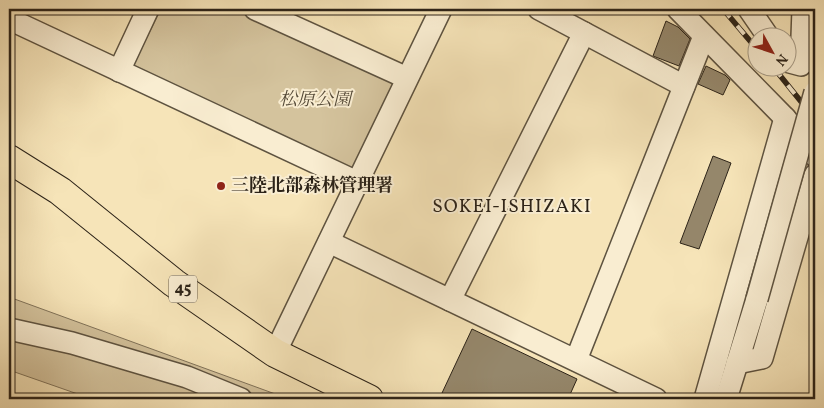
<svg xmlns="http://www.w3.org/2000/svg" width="824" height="408" font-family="Vollkorn,'Noto Serif JP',serif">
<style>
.green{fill:#d4c39d;stroke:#80735a}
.building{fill:#95876b;stroke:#2c2318}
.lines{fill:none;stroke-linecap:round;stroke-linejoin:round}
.minor-casing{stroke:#5e5340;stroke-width:24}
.highway-casing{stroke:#2c2318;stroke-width:30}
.minor{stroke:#f9edd1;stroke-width:21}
.highway{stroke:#f6e4b8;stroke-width:28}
.rail-casing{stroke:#2c2318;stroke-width:5.5}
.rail{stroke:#f9edd1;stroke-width:4;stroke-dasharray:11;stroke-linecap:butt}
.minor-bridge-casing{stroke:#5e5340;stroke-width:24;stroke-linecap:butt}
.minor-bridge{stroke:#f9edd1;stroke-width:21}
.poi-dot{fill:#8f2418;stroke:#f9edd1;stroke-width:2}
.labels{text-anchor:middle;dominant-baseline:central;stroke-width:4;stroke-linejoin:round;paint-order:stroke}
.shield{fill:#f9edd1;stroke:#6a6050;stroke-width:1}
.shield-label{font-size:16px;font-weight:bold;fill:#2c2318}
.park-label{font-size:18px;font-style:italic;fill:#564b39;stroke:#f9edd1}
.poi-label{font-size:18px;font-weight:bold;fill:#2c2318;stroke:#f9edd1;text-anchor:start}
.neighbourhood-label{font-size:19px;letter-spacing:1px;fill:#2c2318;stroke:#f9edd1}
</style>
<rect width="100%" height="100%" fill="#f6e4b8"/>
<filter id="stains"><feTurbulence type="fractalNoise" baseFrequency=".004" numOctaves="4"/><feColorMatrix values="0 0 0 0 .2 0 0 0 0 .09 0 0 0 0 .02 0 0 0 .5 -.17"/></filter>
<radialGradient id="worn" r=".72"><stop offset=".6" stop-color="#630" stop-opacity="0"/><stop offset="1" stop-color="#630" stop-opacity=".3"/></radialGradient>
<g class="green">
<polygon points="161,9 236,9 398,83 354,174 130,71"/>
<polygon points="9,297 289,399 92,399 9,370"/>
</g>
<g class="building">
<polygon points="666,21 678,27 690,39 679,66 653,56"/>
<polygon points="706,66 725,75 730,80 723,95 698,84"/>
<polygon points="713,156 731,163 699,249 680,243"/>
<polygon points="472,329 577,379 568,399 456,399 442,393"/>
</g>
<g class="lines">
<g class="minor-casing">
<g id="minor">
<polyline points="255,9 407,78"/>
<polyline points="539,9 684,86"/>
<polyline points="678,9 785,118"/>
<polyline points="749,9 769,38"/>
<polyline points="9,19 357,182"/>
<polyline points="786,61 801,65 803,9"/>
<polyline points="119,71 148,9"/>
<polyline points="329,242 656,399"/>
<polyline points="450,300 584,33"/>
<polyline points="9,329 72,343 187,377 241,399"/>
<polyline points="275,353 441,9"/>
<polyline points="576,360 704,36"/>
<polyline points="737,363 762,358 815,175"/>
<polyline points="705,399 785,118 815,156"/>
<polyline points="726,399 757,299"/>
</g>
</g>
<g class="highway-casing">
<polyline id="highway" points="9,159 60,191 174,283 275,353 369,399"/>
</g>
<use href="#minor" class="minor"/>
<use href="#highway" class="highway"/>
<g class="rail-casing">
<g id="rail">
<polyline points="723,9 756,48"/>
<polyline points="774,68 815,119"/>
</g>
</g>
<use href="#rail" class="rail"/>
<g class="minor-bridge-casing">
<polyline id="minor-bridge" points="757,299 815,92"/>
</g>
<use href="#minor-bridge" class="minor-bridge"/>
</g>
<circle class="poi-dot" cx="221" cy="186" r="5"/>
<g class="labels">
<rect class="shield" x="169" y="275.5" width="28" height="27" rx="4"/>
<g class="shield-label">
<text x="183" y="289">45</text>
</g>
<g class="park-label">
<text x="315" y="100">松原公園</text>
</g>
<g class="poi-label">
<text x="231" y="186">三陸北部森林管理署</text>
</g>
<g class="neighbourhood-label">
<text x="512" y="207">SOKEI-ISHIZAKI</text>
</g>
</g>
<rect width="824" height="408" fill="none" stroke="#f6e4b8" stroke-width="30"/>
<rect x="10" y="10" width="804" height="388" fill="none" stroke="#2c2318" stroke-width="2.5"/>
<rect x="15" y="15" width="794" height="378" fill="none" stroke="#2c2318"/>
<g transform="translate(772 52) rotate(130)"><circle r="24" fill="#f9edd1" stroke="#a79c87"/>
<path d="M0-4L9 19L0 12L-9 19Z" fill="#8f2418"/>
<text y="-8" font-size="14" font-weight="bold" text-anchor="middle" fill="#2c2318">N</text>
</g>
<rect width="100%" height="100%" filter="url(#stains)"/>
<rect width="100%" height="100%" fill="url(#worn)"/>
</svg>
